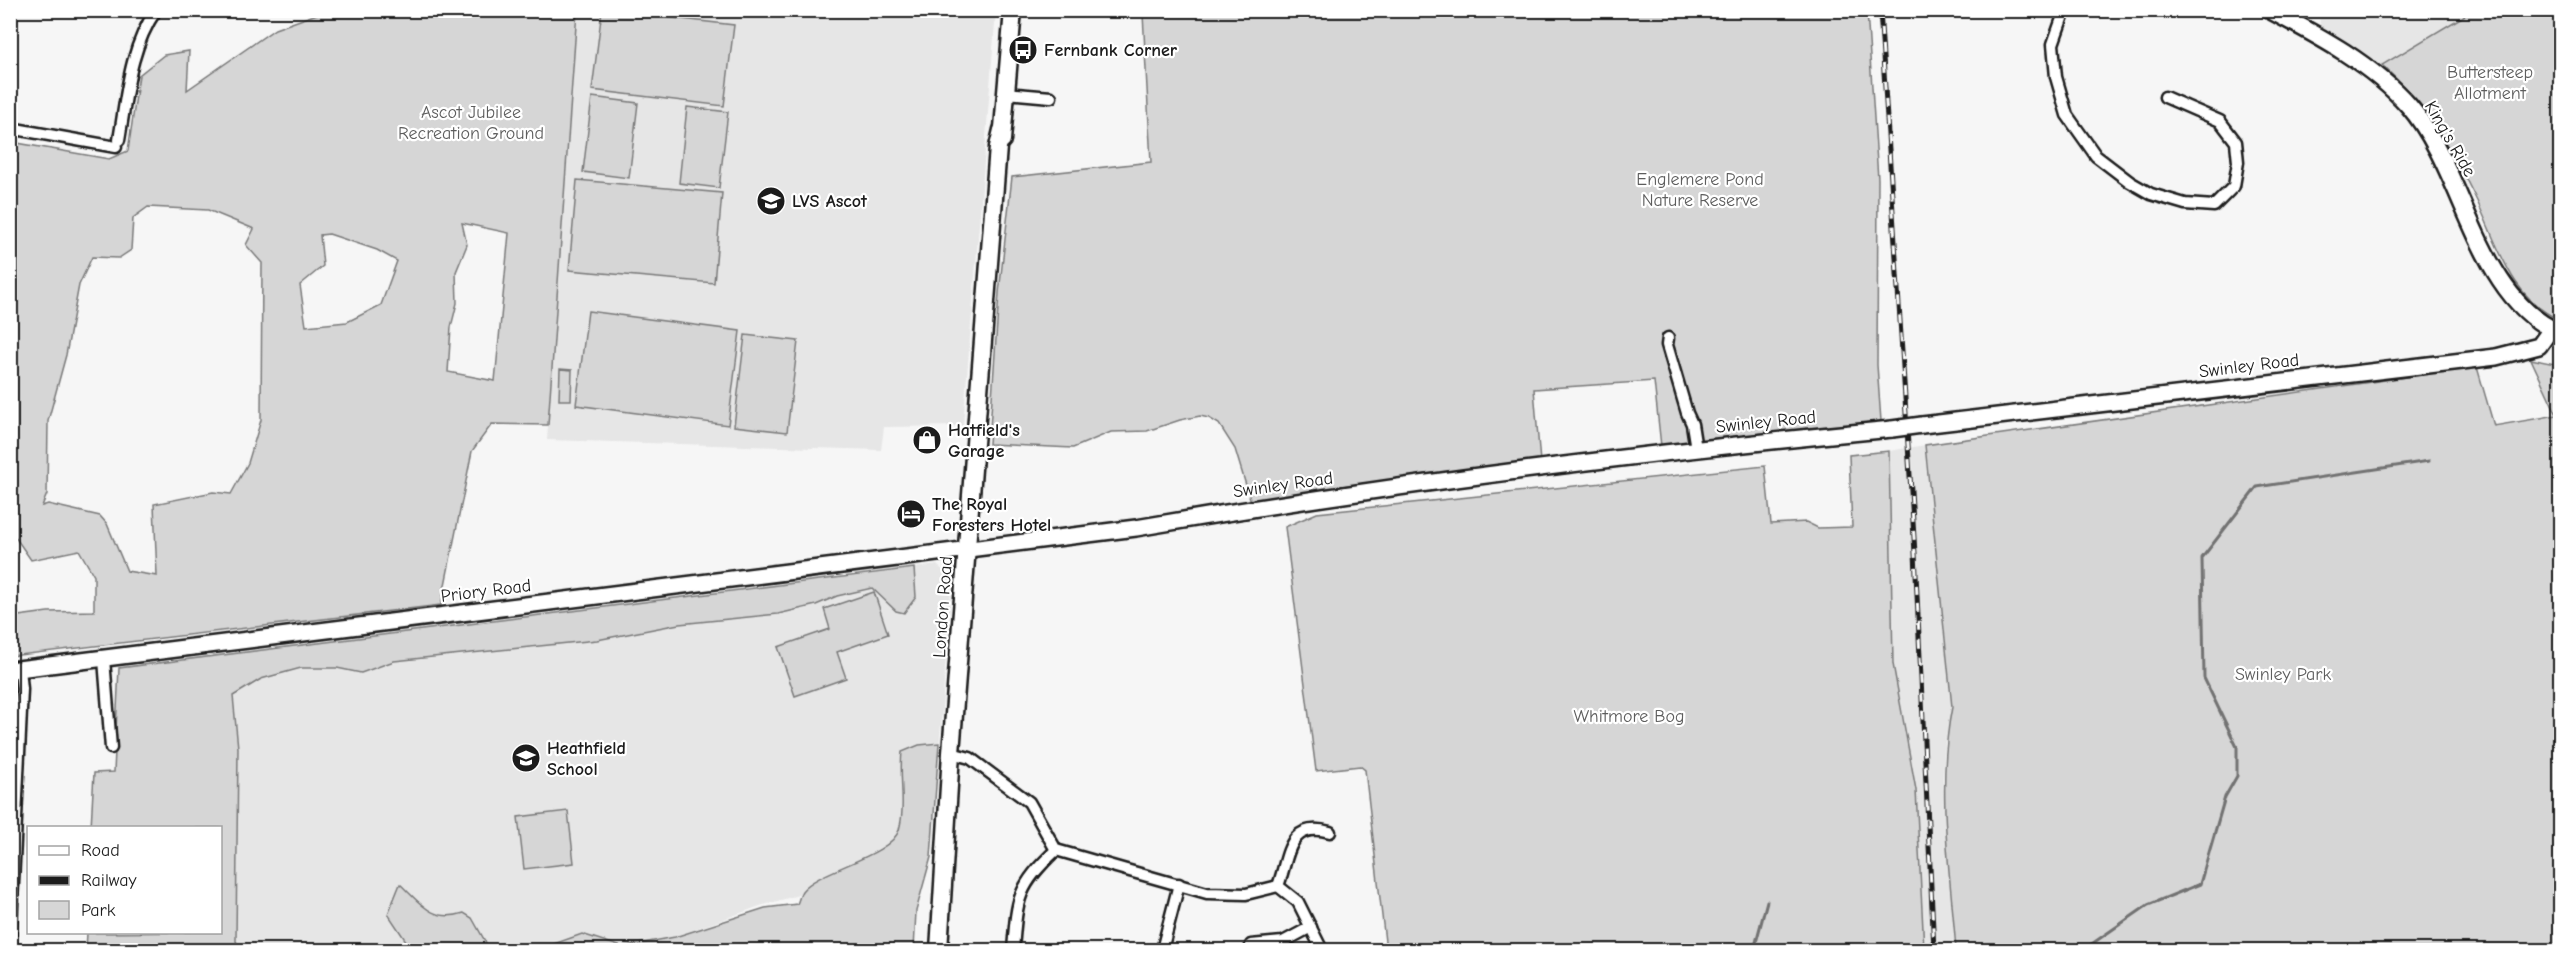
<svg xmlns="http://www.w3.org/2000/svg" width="2571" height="961" font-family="'Comic Neue',sans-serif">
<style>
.built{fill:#e6e6e6}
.green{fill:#d6d6d6;stroke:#797979;stroke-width:1.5;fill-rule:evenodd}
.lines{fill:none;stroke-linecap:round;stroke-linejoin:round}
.stream{stroke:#727272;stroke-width:3}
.street-casing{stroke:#1c1c1c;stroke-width:15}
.secondary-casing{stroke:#1c1c1c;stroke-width:20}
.primary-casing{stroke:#1c1c1c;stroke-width:21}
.street{stroke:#fff;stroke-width:10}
.secondary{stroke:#fff;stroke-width:15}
.primary{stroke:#fff;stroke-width:16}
.rail-casing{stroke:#1c1c1c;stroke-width:5}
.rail{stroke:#fff;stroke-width:3;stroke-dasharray:9;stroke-linecap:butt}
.secondary-bridge-casing{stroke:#1c1c1c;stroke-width:20;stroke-linecap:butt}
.secondary-bridge{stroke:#fff;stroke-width:15}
.labels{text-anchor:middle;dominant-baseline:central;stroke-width:4.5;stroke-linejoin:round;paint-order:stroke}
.poi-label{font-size:18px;font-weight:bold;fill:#1c1c1c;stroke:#fff;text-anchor:start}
.park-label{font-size:18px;fill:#5d5d5d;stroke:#fff}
.street-label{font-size:18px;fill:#1c1c1c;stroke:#fff}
</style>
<rect width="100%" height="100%" fill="#f6f6f6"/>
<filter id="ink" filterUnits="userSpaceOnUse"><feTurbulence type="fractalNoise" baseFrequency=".0167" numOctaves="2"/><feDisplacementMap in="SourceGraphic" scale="12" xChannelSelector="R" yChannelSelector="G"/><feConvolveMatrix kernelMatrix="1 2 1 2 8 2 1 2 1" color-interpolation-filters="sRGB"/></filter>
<g filter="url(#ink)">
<g class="built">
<polygon points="577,11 996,11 963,426 884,427 881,450 547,440"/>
<polygon points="2315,11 2472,11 2382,65 2320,26 2319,14"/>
<polygon points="1925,445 1952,707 1945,743 1943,780 1955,950 1924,950 1916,790 1893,664 1889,451"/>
<polygon points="937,565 952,578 931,857 760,906 638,950 86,950 87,933 220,932 220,828 91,827 94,773 114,772 119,668"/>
</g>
<g class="green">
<path d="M 328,10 L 577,11 L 548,425 L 492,424 L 472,451 L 441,605 L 11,656 L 11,617 L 48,612 L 94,611 L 94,576 L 79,550 L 31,560 L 11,531 L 11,142 L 109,159 L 128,151 L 139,75 L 164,55 L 189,51 L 187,90 L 275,29 ZM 148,207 L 208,210 L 254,229 L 246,245 L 262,263 L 261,420 L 248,463 L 231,494 L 213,492 L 154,504 L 157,576 L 127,571 L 107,524 L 100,516 L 48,504 L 42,506 L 47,494 L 48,421 L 66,355 L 79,285 L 92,257 L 119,258 L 131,250 L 133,218 ZM 462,223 L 509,233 L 495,381 L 448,372 L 451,327 L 457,303 L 456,272 L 467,245 ZM 329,234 L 377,250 L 397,261 L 381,305 L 347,322 L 306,326 L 300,285 L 323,266 L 320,235 Z"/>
<polygon points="602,10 734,25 724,106 592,90"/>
<polygon points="1028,11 1867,11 1878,179 1877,365 1881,421 1661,446 1654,381 1534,389 1540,462 1342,486 1252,505 1235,449 1219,424 1209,418 1200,416 1180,420 1147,431 1111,432 1073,448 989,444 999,293 1012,177 1151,162 1143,14 1028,14"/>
<path d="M 2472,11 L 2560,11 L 2560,320 C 2508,297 2498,242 2474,195 C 2450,146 2423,102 2382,65 Z"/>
<polygon points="592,97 638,103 629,178 583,172"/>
<polygon points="687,107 728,112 719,188 679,183"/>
<polygon points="577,180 722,193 714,283 569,270"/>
<polygon points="588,311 740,331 728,425 576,405"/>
<polygon points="745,335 798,341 787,432 734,426"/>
<path d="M 2531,359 L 2560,365 L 2560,950 L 1956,950 C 1950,869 1936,787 1952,707 L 1925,445 L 2477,367 L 2494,426 L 2557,415 Z"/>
<polygon points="560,369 572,370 571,400 559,400"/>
<polygon points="1889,451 1893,664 1916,790 1924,950 1386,950 1365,770 1360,766 1316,771 1285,527 1317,513 1765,466 1771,524 1806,522 1818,528 1852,527 1849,455"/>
<polygon points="914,568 916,597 904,613 896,611 872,588 837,596 816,605 778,614 679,624 597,640 394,661 361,673 337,668 301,668 261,679 233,696 238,748 236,941 241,950 86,950 87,933 220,932 220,828 91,827 94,773 114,772 119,668"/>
<polygon points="874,592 888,634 837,652 846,678 795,696 778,647 830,629 824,609"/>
<path d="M 939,743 L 931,857 L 916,911 L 914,950 L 537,950 L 582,934 L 622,947 L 675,937 L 765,908 L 797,904 C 799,900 800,894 802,891 C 818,870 891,856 899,830 C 906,805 899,778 902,752 L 919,745 Z"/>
<polygon points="568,811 574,863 524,869 518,817"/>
<path d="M 400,884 C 421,904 433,923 464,913 L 472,918 L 490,950 L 412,950 L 388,914 Z"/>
</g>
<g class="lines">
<g class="stream">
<polyline points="1754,950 1767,901"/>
<polyline points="2083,950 2148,905 2200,884 2225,797 2237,776 2237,747 2204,678 2202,558 2257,487 2429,461"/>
</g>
<g class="street-casing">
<g id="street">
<polyline points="2065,10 2053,44 2056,77 2067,115 2096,156 2130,182 2151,194 2185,204 2214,206 2234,186 2238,162 2236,142 2220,121 2165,97"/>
<polyline points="1006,93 1051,97"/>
<polyline points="10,128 116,147"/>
<path d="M 119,140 C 127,94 129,50 156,10"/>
<polyline points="1668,338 1667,345 1687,413 1692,424 1696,449"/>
<polyline points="104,659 111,748"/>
<polyline points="951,753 970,758 1029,802 1056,850 1207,893 1246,894 1278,886"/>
<path d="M 1278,886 C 1289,857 1287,820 1330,832"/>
<polyline points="1278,886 1298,902 1322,950"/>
<polyline points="1251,945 1283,942 1311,927"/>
<polyline points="10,948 22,689 20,669"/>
<path d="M 1013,950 C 1017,898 1017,887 1056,850"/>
<polyline points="1162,950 1179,884"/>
</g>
</g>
<g class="secondary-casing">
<g id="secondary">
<polyline points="1922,425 2496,357 2539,346 2551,329"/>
<path d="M 10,670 L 1136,528 C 1386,485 1640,453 1892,429"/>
</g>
</g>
<g class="primary-casing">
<g id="primary">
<path d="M 2270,10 C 2319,36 2372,64 2409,106 C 2465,170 2476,298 2560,333"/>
<polyline points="1002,140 1013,10"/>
<polyline points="939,950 951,753 998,147 1002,130"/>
</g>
</g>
<use href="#street" class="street"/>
<use href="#secondary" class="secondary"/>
<use href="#primary" class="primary"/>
<g class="rail-casing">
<polyline id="rail" points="1880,10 1915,553 1934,950"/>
</g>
<use href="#rail" class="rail"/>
<g class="secondary-bridge-casing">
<polyline id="secondary-bridge" points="1892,429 1922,425"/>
</g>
<use href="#secondary-bridge" class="secondary-bridge"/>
</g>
</g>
<defs>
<g id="bus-disc" transform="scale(1.5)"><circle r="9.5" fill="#1c1c1c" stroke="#fff"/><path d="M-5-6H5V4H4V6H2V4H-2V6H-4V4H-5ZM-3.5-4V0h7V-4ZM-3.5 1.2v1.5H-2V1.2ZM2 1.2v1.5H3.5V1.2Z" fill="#fff"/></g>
<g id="school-disc" transform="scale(1.5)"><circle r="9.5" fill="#1c1c1c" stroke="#fff"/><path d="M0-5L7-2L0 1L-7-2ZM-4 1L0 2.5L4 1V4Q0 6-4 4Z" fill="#fff"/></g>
<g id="shop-disc" transform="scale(1.5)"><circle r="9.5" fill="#1c1c1c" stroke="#fff"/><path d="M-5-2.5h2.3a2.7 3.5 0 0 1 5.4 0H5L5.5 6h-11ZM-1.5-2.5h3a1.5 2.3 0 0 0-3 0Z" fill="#fff"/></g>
<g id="hotel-disc" transform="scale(1.5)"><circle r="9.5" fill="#1c1c1c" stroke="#fff"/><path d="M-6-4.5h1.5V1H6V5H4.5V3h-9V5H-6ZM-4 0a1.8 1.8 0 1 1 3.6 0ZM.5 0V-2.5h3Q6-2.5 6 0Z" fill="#fff"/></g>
</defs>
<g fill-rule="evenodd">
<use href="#bus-disc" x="1023" y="50"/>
<use href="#school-disc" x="771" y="201"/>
<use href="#shop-disc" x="927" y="440"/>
<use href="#hotel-disc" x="911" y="514"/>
<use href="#school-disc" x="526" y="758"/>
</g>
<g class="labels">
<g class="poi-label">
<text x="1044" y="50">Fernbank Corner</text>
<text x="792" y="201">LVS Ascot</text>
<text x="948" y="430">Hatfield's<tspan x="948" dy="21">Garage</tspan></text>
<text x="932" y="504">The Royal<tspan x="932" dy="21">Foresters Hotel</tspan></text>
<text x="547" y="748">Heathfield<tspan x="547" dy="21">School</tspan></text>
</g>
<g class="park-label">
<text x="2490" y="72">Buttersteep<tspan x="2490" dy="21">Allotment</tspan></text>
<text x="471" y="112">Ascot Jubilee<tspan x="471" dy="21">Recreation Ground</tspan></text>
<text x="1700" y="179">Englemere Pond<tspan x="1700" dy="21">Nature Reserve</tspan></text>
<text x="2283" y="674">Swinley Park</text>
<text x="1629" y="716">Whitmore Bog</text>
</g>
<g class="street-label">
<text transform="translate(2450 139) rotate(60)">King's Ride</text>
<text transform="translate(2249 366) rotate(-7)">Swinley Road</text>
<text transform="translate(1766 422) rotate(-6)">Swinley Road</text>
<text transform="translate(1283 485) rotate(-8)">Swinley Road</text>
<text transform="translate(486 591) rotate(-7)">Priory Road</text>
<text transform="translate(943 607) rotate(-86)">London Road</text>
</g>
</g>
<rect width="2571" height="961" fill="none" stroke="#fff" stroke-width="36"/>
<rect x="18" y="18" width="2535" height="925" fill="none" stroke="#1c1c1c" stroke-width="2" filter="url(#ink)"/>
<rect x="27" y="826" width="195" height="108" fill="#ffffff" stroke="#a4a4a4" stroke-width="1.5"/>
<rect x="39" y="846" width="30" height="9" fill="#ffffff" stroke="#a4a4a4" stroke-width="1.5"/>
<text x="81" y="856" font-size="18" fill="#1c1c1c">Road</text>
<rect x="39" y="876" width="30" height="9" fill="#1c1c1c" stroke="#a4a4a4" stroke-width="1.5"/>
<text x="81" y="886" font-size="18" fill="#1c1c1c">Railway</text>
<rect x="39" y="901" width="30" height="18" fill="#d6d6d6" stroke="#a4a4a4" stroke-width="1.5"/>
<text x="81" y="916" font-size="18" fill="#1c1c1c">Park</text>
</svg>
